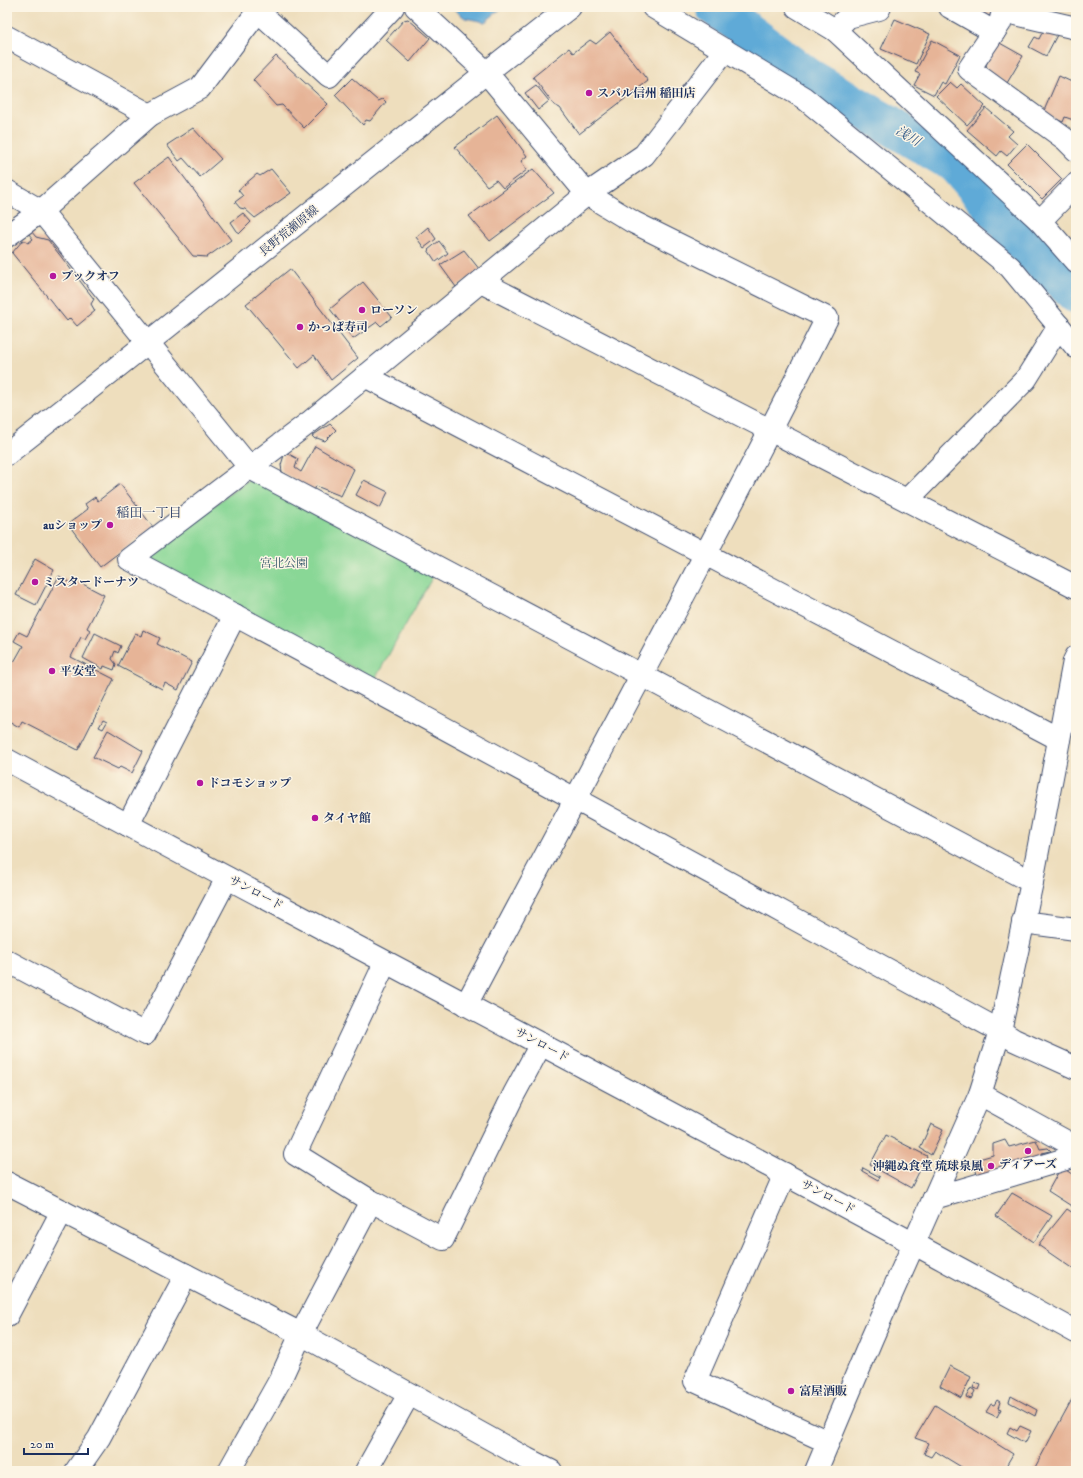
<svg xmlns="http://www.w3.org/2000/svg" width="1083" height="1478" font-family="'IM FELL DW Pica','Noto Serif JP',serif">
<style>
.green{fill:#89d796;stroke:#52837a}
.water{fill:#5eaad7;stroke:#3c6c9a}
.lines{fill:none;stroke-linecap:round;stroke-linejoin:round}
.river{stroke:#5eaad7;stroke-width:39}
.building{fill:#e6b497}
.minor-casing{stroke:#3b496c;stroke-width:24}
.major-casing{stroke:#3b496c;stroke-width:24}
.minor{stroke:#fff;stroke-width:22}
.major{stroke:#fff;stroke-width:22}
.poi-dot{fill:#b5179e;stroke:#fcf5e5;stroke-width:1.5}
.labels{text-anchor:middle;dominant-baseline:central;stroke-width:3;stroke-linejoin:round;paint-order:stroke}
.poi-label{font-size:12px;font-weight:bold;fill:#1b2f5e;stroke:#fcf5e5;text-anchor:start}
.street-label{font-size:12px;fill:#1b2f5e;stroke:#fcf5e5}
.park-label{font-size:12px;fill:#36596c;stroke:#fcf5e5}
.water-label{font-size:13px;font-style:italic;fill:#325a88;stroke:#fcf5e5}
.neighbourhood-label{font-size:13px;fill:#1b2f5e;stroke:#fcf5e5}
</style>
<rect width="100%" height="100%" fill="#fcf5e5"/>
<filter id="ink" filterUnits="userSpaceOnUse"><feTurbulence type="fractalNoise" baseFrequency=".025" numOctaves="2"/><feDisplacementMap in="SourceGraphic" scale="8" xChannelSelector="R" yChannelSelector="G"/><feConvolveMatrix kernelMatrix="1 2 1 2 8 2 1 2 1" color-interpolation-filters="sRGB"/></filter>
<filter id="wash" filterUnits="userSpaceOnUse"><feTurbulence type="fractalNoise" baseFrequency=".012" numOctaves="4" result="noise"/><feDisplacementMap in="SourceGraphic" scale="16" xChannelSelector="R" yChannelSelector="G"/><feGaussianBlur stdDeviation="0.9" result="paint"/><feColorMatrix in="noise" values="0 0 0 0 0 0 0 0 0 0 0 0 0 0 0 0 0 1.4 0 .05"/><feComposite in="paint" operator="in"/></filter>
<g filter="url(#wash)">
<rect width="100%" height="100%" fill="#eedebd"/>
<polygon class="green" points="252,477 436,571 375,679 144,558"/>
<polygon class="water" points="451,7 503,7 485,22 465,18"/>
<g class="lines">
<polyline class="river" points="715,7 808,77 957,165 1027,248 1076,294"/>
</g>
<g id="blocks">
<g class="building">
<polygon points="969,7 994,7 989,17"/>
<polygon points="408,19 430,38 410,62 386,40 404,20"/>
<polygon points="895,19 930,34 916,64 881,49"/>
<polygon points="1044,29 1057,35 1046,56 1029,47 1035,37 1039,39"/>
<polygon points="610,32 648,81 579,134 560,108 554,105 533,77 569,48 573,53 590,40 596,44"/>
<polygon points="932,40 960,55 945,84 941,82 934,95 914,85 920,74 915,72"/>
<polygon points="998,42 1023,56 1007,83 989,72 986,65"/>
<polygon points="276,56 328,104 304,128 282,105 276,106 253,80"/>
<polygon points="1059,76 1076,84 1076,121 1065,117 1063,122 1043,113"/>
<polygon points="352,78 378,101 383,99 386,102 370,121 366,120 363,125 335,95"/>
<polygon points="950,82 957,88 961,84 985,106 967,125 936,96"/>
<polygon points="536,85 549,101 538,110 525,93"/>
<polygon points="986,108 1013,131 1008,136 1017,144 1007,156 1001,151 997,156 967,130"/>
<polygon points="497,115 527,156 521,161 527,170 503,188 496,180 487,186 455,147"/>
<polygon points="193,128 221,159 200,177 183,158 179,161 167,145"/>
<polygon points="1027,144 1062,179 1042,199 1007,164"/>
<polygon points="169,157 231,240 207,257 193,256 134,183"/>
<polygon points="271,169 291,193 255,218 245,209 240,208 235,202 243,196 238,190 257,174 260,176"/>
<polygon points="533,169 554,193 490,241 469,216"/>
<polygon points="243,213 251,222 239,234 231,222"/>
<polygon points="428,227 436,239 424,248 416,237"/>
<polygon points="31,231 36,237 48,240 94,299 91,304 95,311 77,326 70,318 67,321 12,253 23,240 28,243 33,239 28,233"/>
<polygon points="439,241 448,253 436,262 428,250"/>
<polygon points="464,250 480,270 456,287 440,265"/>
<polygon points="290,269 358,358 331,380 314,355 299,368 246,304"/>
<polygon points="363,282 392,317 381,326 377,322 353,339 330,309"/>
<polygon points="330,424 336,430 325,441 317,438 315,439 312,436"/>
<polygon points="315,446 354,469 341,496 316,486 314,491 282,472 281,465 285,452 298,459 295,468 301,472"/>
<polygon points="364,480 388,492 380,508 356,495"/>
<polygon points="120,484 153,527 100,567 68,524 88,509 85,504 95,497 98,501"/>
<polygon points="35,559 54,570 36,605 16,595"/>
<polygon points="59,576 71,583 73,579 104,595 87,628 90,630 85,639 81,637 71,657 114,679 78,750 22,721 19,727 7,720 7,658 14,662 23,646 14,641 19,632 27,636"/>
<polygon points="143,630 160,638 157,644 192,662 178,690 165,683 162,689 118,666 135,633 141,636"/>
<polygon points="95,633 121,646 118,653 115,651 112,659 116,664 114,670 104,666 103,669 83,658"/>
<polygon points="103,720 107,722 103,729 99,727"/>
<polygon points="108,730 143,751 132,773 120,767 118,769 93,757"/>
<polygon points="931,1124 943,1130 931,1155 920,1148"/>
<polygon points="886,1135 927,1156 911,1188 870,1165"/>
<polygon points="1005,1140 1009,1147 1036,1140 1040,1149 1048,1148 1051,1151 1042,1153 1042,1158 979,1179 972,1161 993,1155 993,1144"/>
<polygon points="863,1168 880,1177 878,1180 862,1171"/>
<polygon points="1066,1170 1076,1177 1076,1209 1048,1191 1059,1171"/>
<polygon points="1012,1193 1052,1216 1034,1242 996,1216"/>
<polygon points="1067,1209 1076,1215 1076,1265 1073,1269 1038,1245"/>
<polygon points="950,1366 971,1377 961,1398 940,1386"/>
<polygon points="975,1383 981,1385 979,1390 973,1388"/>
<polygon points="971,1388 975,1391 971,1399 966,1397"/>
<polygon points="1076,1392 1076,1471 1033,1471"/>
<polygon points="1011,1396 1037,1410 1035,1416 1009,1402"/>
<polygon points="997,1400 1000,1402 998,1408 1001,1409 997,1417 986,1412 991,1404 994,1405"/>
<polygon points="935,1405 1013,1454 1003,1471 968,1471 935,1451 931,1457 924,1454 929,1443 915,1438"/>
<polygon points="1020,1426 1031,1431 1025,1443 1007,1433 1010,1427 1017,1431"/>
</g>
</g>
</g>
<g filter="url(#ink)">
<use href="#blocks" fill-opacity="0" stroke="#3b496c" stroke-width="1"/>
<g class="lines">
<g class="minor-casing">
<g id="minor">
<polyline points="416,7 486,72 587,194 644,155 725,50"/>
<polyline points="653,7 804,98 1010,267 1076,347"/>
<polyline points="797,7 835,30 1040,221 1076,262"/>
<polyline points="950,7 994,32"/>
<polyline points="1004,7 1000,23 969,69 1065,139 1076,150"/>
<polyline points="1003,11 1076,28"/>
<polyline points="835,30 848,17 879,9 880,7"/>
<polyline points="7,37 150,115"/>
<polyline points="7,191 41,211 250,468 1032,882"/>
<polyline points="1040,221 1076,184"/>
<polyline points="7,236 41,211 150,115 200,88 258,11 329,76 393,7"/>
<polyline points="481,282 1076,587"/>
<polyline points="365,376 1059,739"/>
<polyline points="907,500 1026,379 1059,326"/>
<path d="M 7,760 C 363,952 722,1137 1076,1332"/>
<polyline points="128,825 235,615"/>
<polyline points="1023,922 1076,929"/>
<polyline points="7,961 145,1034 227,878"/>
<polyline points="385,963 295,1154 371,1201 443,1239 514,1094 541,1044"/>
<path d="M 466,1005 C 587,776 711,549 827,318 L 633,222 L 587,194 L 311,421 L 129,559 C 421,713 710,873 1000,1031 L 1014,1040 L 1076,1068"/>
<polyline points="980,1094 1076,1147"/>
<polyline points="785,1174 695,1381 828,1442"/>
<polyline points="7,1183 301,1334 527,1459 551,1471"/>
<polyline points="934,1198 1076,1156"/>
<polyline points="7,1316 62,1211"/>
<polyline points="76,1471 99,1438 186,1275"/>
<polyline points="229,1471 280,1380 301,1334 371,1201"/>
<polyline points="366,1471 409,1394"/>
<polyline points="816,1471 872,1338 980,1094 1000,1031 1032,882 1074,661 1076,657"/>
</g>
</g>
<g class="major-casing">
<path id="major" d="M 7,454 C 196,306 381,154 570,7"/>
</g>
<use href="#minor" class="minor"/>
<use href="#major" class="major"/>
</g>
</g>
<g class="poi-dot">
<circle cx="589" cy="93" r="4"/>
<circle cx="53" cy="276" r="4"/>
<circle cx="362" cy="310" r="4"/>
<circle cx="300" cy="327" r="4"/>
<circle cx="110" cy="525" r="4"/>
<circle cx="35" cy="582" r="4"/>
<circle cx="52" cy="671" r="4"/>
<circle cx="200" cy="783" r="4"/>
<circle cx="315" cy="818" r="4"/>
<circle cx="1028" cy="1151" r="4"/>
<circle cx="991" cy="1166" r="4"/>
<circle cx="791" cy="1391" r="4"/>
</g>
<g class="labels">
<g class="poi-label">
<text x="597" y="93">スバル信州 稲田店</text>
<text x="61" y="276">ブックオフ</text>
<text x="370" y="310">ローソン</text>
<text x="308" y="327">かっぱ寿司</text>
<text x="102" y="525" text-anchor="end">auショップ</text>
<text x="43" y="582">ミスタードーナツ</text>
<text x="60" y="671">平安堂</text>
<text x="208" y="783">ドコモショップ</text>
<text x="323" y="818">タイヤ館</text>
<text x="1028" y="1164" text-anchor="middle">ディアーズ</text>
<text x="983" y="1166" text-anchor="end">沖縄ぬ食堂 琉球泉風</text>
<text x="799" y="1391">富屋酒販</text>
</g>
<g class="street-label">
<text transform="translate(289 231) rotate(-39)">長野荒瀬原線</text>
<text transform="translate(256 893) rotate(28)">サンロード</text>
<text transform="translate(542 1045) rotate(28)">サンロード</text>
<text transform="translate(828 1197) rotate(28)">サンロード</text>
</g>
<g class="park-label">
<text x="284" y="563">宮北公園</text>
</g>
<g class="water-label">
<text transform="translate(908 136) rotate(31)">浅川</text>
</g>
<g class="neighbourhood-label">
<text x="149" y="513">稲田一丁目</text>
</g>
</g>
<rect width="1083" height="1478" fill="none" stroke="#fcf5e5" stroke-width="24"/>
<path d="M24 1448v6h64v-6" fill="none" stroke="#1b2f5e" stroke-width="2"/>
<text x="30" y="1448" font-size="12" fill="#1b2f5e" stroke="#fcf5e5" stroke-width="3" paint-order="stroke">20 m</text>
</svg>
